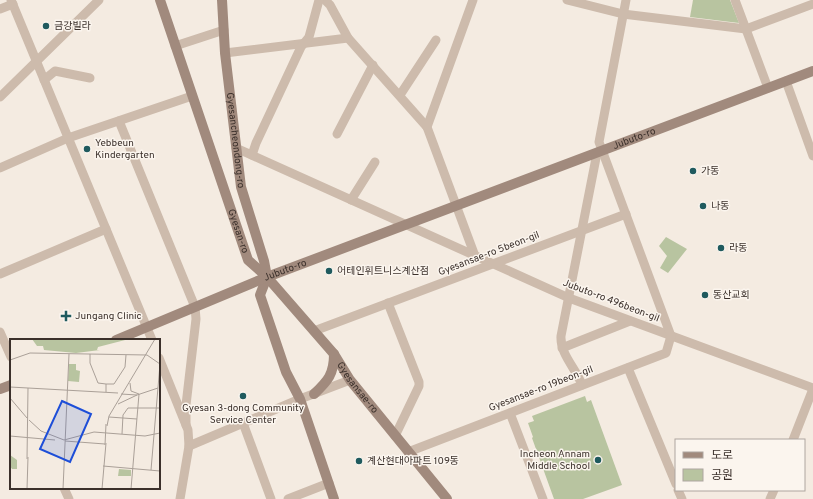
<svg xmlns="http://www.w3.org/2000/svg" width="813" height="499" font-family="Overpass,'Noto Sans KR',sans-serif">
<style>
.green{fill:#b8c4a0}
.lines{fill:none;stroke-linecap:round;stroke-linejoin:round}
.street{stroke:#cdbbac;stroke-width:9}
.secondary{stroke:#a18a7d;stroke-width:10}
.poi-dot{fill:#1f5a5e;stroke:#fbf5ee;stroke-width:1.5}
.labels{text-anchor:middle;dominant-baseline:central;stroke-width:3;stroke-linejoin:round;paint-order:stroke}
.poi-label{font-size:10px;fill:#3b302b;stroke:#fbf5ee;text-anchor:start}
.street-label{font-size:10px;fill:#3b302b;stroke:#fbf5ee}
.inset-road{fill:none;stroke:#aaa098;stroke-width:1}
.view{fill:#1d4ed8;fill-opacity:0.15;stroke:#1d4ed8;stroke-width:2}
.inset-edge{fill:none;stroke:#3b302b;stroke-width:2}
</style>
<rect width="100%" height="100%" fill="#f4ebe1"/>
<g class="green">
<polygon points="693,0 730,0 739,23 690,17"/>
<polygon points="666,237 687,249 668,273 660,268 667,256 659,246"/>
<polygon points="585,396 587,402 591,400 622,485 583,499 554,499 532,438 533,437 528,423 534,421 532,416"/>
</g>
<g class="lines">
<g class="street">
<polyline points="11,0 152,340"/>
<polyline points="325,0 330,5 348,38 427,127"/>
<polyline points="473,0 427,127 475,256"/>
<polyline points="567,0 623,14 746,29 813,4"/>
<polyline points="735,0 768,88"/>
<polyline points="0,9 13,4"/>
<polyline points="175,46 224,30"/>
<polyline points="225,53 348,38"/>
<polyline points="44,80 55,71 90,78"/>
<polyline points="786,81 813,156"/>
<polyline points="400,95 436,40"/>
<polyline points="0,97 99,0"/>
<polyline points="119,121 195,307 196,319 186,405 186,425"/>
<polyline points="337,134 373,65"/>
<polyline points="236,148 569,298 813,388"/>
<polyline points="252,155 256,143 301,47 309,37 319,0"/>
<polyline points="0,168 68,138 192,96"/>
<polyline points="351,200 375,162"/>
<polyline points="0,274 106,229"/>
<polyline points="388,303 419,382 419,386 395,436"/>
<polyline points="314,331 626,214"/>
<polyline points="0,332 11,357"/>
<polyline points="562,348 630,321"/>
<polyline points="159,358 188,430 189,446 180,499"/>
<polyline points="628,368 676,484"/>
<path d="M 582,385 C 576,368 560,355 561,336 L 597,153"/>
<polyline points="510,413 543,499"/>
<polyline points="243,423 271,499"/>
<polyline points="793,440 813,389"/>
<polyline points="189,446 300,399 350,380"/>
<polyline points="408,452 666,353 671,336 599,142 626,0"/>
<polyline points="64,488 69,499"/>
<polyline points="678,490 682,499"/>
<polyline points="288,499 329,483"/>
<polyline points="770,499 774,490"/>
</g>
<g class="secondary">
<path id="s1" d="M 160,0 L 248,260 L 267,277 L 334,354 L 350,380 L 447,499"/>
<path id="s2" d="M 222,0 L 225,53 L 241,187 L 264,261 L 267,277 L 260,295 L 286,372 L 300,399 L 334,499"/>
<path id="s3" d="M 116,340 L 267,277 L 813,71"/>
<polyline points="0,389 11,385"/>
<path d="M 314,394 C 328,381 334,374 334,354"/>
</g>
</g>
<g class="poi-dot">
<circle cx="46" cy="26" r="4"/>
<circle cx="87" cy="149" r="4"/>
<circle cx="693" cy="171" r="4"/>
<circle cx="703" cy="206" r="4"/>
<circle cx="721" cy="248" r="4"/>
<circle cx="329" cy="271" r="4"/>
<circle cx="705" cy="295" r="4"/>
<path d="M64 310h4v4h4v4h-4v4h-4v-4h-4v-4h4z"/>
<circle cx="243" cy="396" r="4"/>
<circle cx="598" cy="460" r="4"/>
<circle cx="359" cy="461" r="4"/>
</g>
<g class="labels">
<g class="poi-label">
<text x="54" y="26">금강빌라</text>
<text x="95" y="143">Yebbeun<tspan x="95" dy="12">Kindergarten</tspan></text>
<text x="701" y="171">가동</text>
<text x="711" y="206">나동</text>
<text x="729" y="248">라동</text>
<text x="337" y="271">어테인휘트니스계산점</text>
<text x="713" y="295">동산교회</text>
<text x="75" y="316">Jungang Clinic</text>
<text x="243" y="408" text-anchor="middle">Gyesan 3-dong Community<tspan x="243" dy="12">Service Center</tspan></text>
<text x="590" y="454" text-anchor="end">Incheon Annam<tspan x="590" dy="12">Middle School</tspan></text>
<text x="367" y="461">계산현대아파트 109동</text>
</g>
<g class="street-label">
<text stroke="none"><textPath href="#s3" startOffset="556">Jubuto-ro</textPath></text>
<text stroke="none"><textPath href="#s2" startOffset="141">Gyesancheondong-ro</textPath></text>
<text stroke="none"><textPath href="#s1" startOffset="244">Gyesan-ro</textPath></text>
<text transform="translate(489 254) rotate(-21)">Gyesansae-ro 5beon-gil</text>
<text stroke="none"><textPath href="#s3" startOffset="183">Jubuto-ro</textPath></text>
<text transform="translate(611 301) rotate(21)">Jubuto-ro 496beon-gil</text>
<text stroke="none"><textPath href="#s1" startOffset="443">Gyesansae-ro</textPath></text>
<text transform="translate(541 389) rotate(-21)">Gyesansae-ro 19beon-gil</text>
</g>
</g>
<g transform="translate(10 339)">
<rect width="150" height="150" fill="#f4ebe1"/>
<path d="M 22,0 L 119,0 L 88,8 L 87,11 L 90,11 L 66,14 L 34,11 L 33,7 L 27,7 ZM 59,25 L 66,25 L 66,31 L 70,32 L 69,43 L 58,42 ZM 0,116 L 7,121 L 7,130 L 2,130 L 0,127 ZM 109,130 L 121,131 L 121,137 L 108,137 Z" fill="#b8c4a0"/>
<path class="inset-road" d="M 80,15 L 80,24 L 88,44 L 96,45M 0,21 L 20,14 L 137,16 L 150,25M 120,44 L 121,52 L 129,55M 0,48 L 108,54M 96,53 L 96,45 L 104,45 L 115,28 L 116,16M 111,55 L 127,56 L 148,49M 0,59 L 17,79M 108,65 L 127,56M 99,78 L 127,80M 19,81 L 31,92M 97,87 L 99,77 L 145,0M 31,92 L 54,101 L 84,93 L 135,97 L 150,94M 112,95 L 113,76 L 118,69 L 150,69M 0,97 L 45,101M 55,102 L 95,105M 95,106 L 96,85M 17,120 L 18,49M 93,127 L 150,132M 141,131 L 150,25M 17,150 L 18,118M 53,150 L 59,15M 92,150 L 96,104M 121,150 L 129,55"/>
<path class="view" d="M 52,62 L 81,75 L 60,123 L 30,110 Z"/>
<rect width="150" height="150" class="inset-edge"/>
</g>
<rect x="675" y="439" width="130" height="52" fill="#fbf5ee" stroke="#aea6a0"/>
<rect x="683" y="452" width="20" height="6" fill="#a18a7d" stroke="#aea6a0"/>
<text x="711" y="459" font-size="12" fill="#3b302b">도로</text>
<rect x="683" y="469" width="20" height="12" fill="#b8c4a0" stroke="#aea6a0"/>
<text x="711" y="479" font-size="12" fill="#3b302b">공원</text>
</svg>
